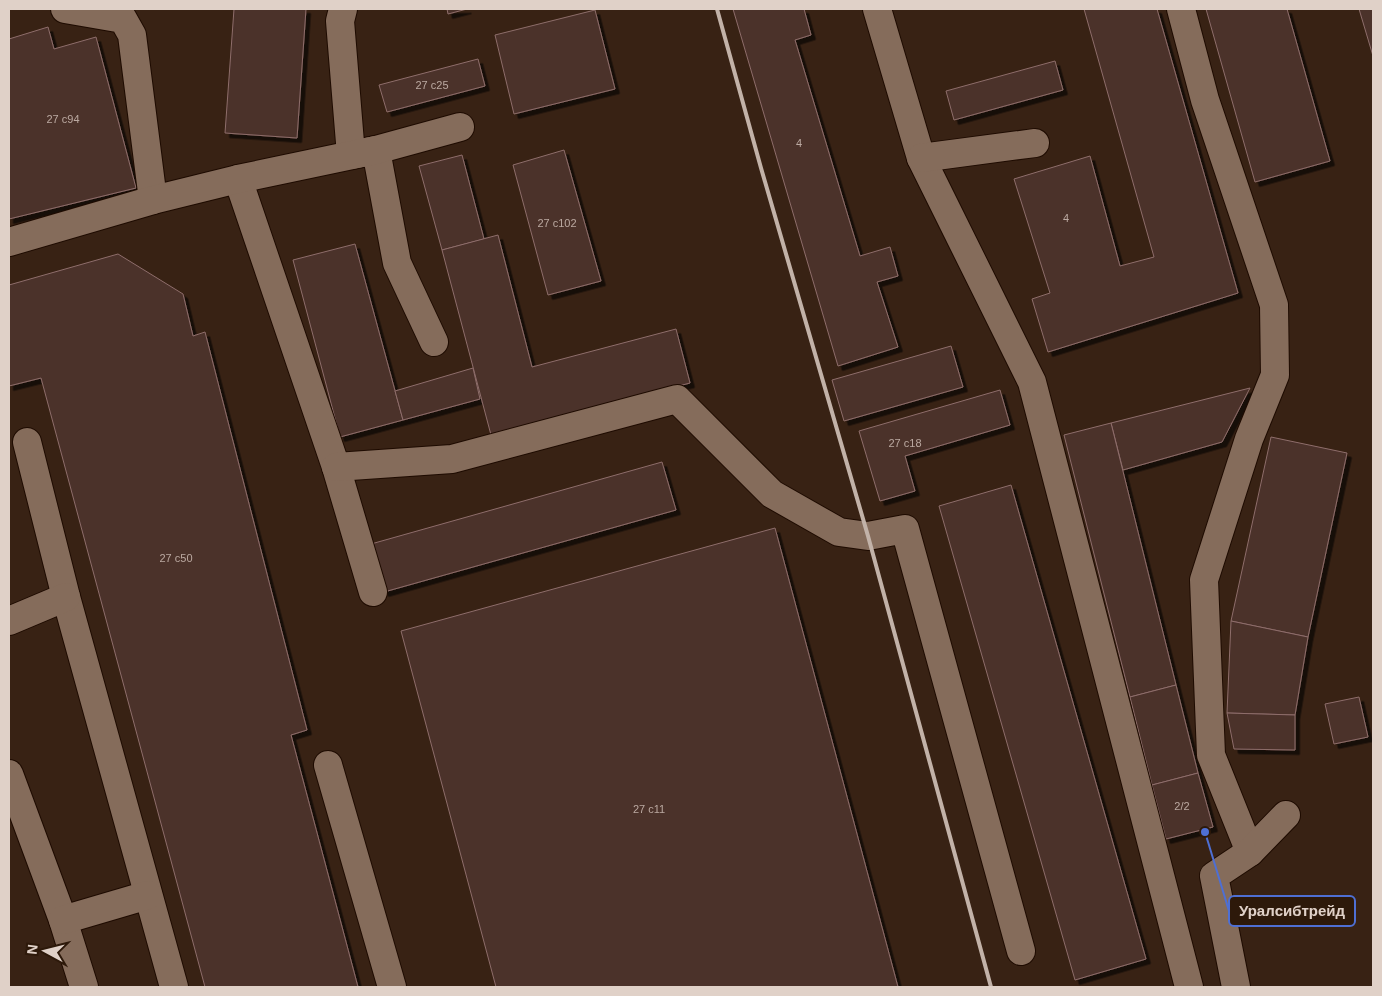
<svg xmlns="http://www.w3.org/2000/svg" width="1382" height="996" font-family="Helvetica,sans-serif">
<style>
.building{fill:#4b302c;stroke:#8e6e6a;filter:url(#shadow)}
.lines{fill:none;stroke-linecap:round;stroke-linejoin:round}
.minor-casing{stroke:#1e0b01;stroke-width:30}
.minor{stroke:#856c5b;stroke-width:28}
.rail{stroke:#c2b2a8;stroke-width:4}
.labels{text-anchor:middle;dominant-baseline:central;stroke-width:4.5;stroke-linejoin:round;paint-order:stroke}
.number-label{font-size:11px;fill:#bba9a1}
.leader{fill:none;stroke:#4e6fd4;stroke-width:2}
.callout-dot{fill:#4e6fd4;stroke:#2d190a;stroke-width:2}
.callout{fill:#2d190a;stroke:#4e6fd4;stroke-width:2}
.callout-label{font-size:15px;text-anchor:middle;font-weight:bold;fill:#e0d1c8}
</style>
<defs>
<filter id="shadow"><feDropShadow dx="4.5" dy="4.5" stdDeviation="0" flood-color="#0009"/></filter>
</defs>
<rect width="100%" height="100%" fill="#382214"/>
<g class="building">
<polygon points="234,9 306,9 297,138 225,133"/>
<polygon points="447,9 467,9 448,14"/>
<polygon points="733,9 804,9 811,35 795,40 860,256 890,247 898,276 877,282 898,347 838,366"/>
<polygon points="1084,9 1157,9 1238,293 1048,352 1032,299 1050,293 1014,179 1090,156 1120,266 1154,257"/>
<polygon points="1206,9 1287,9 1330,161 1255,182"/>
<polygon points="1359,9 1373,9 1373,56"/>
<polygon points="595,10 615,89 514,114 495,35"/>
<polygon points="48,27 54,49 96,37 136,188 9,219 9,39"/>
<polygon points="478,59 485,86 387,112 379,85"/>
<polygon points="1055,61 1063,90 954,120 946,91"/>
<polygon points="564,150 601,281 548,295 513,165"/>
<polygon points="462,155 484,239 442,250 419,166"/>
<polygon points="498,235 532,367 676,329 690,383 491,435 442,250"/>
<polygon points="355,244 403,420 340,437 293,260"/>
<polygon points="118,254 183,294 193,336 205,332 307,730 291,735 358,987 205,987 41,378 9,386 9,285"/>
<polygon points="951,346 963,387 844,421 832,380"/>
<polygon points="473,368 480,399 403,420 395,391"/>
<polygon points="1250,388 1222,442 1123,470 1111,423"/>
<polygon points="1000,390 1010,425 905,456 915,491 880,501 859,431"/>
<polygon points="1111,423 1176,685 1130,697 1064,435"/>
<polygon points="1271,437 1347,453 1308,637 1231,621"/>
<polygon points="662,462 676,510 384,592 371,544"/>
<polygon points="1011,485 1146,959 1075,980 939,506"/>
<polygon points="775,528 898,987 496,987 401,631"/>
<polygon points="1231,621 1308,637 1295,715 1227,713"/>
<polygon points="1176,685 1198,773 1152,785 1130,697"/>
<polygon points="1359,697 1368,737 1334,744 1325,704"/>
<polygon points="1227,713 1295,715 1295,750 1234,749"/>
<polygon points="1198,773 1213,827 1166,839 1152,785"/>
</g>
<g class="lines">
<g class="minor-casing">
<g id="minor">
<polyline points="65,9 123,19 132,35 153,200"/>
<polyline points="343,9 340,21 351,155 376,150 397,263 434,342"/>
<polyline points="877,9 921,158 1032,382 1189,987"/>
<polyline points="1181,9 1205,100 1274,305 1275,375 1249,439 1204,580 1211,755 1250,852"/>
<polyline points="921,158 1035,143"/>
<polyline points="238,179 336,467 373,592"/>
<polyline points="9,242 153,200 238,179 376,150 460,127"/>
<polyline points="27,442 66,597 174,987"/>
<polyline points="336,467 452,459 677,399 772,494 839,532 868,536 905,529 1021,951"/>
<polyline points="9,621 66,597"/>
<polyline points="328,765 392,987"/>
<polyline points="9,774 63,920 84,987"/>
<polyline points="63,920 148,895"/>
<polyline points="1236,987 1214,876 1250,852 1286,815"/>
</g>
</g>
<use href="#minor" class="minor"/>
<polyline class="rail" points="717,9 761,168 868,536 991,987"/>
</g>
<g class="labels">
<g class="number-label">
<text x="432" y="85">27 с25</text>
<text x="63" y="119">27 с94</text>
<text x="799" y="143">4</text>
<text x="1066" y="218">4</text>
<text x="557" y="223">27 с102</text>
<text x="905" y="443">27 с18</text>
<text x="176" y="558">27 с50</text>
<text x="1182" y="806">2/2</text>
<text x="649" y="809">27 с11</text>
</g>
</g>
<path class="leader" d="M1205 832L1229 911"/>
<circle class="callout-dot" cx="1205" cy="832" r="5"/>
<rect class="callout" x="1229" y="896" width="126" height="30" rx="5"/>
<g class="callout-label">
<text x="1292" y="916">Уралcибтрейд</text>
</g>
<rect width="1382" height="996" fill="none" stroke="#e0d1c8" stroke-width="20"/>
<g transform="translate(45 951) rotate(277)" stroke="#2d190a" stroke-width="4" paint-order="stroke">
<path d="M0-4L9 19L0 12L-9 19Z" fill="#e0d1c8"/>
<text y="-8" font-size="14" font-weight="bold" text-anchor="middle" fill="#e0d1c8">N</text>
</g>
</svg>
